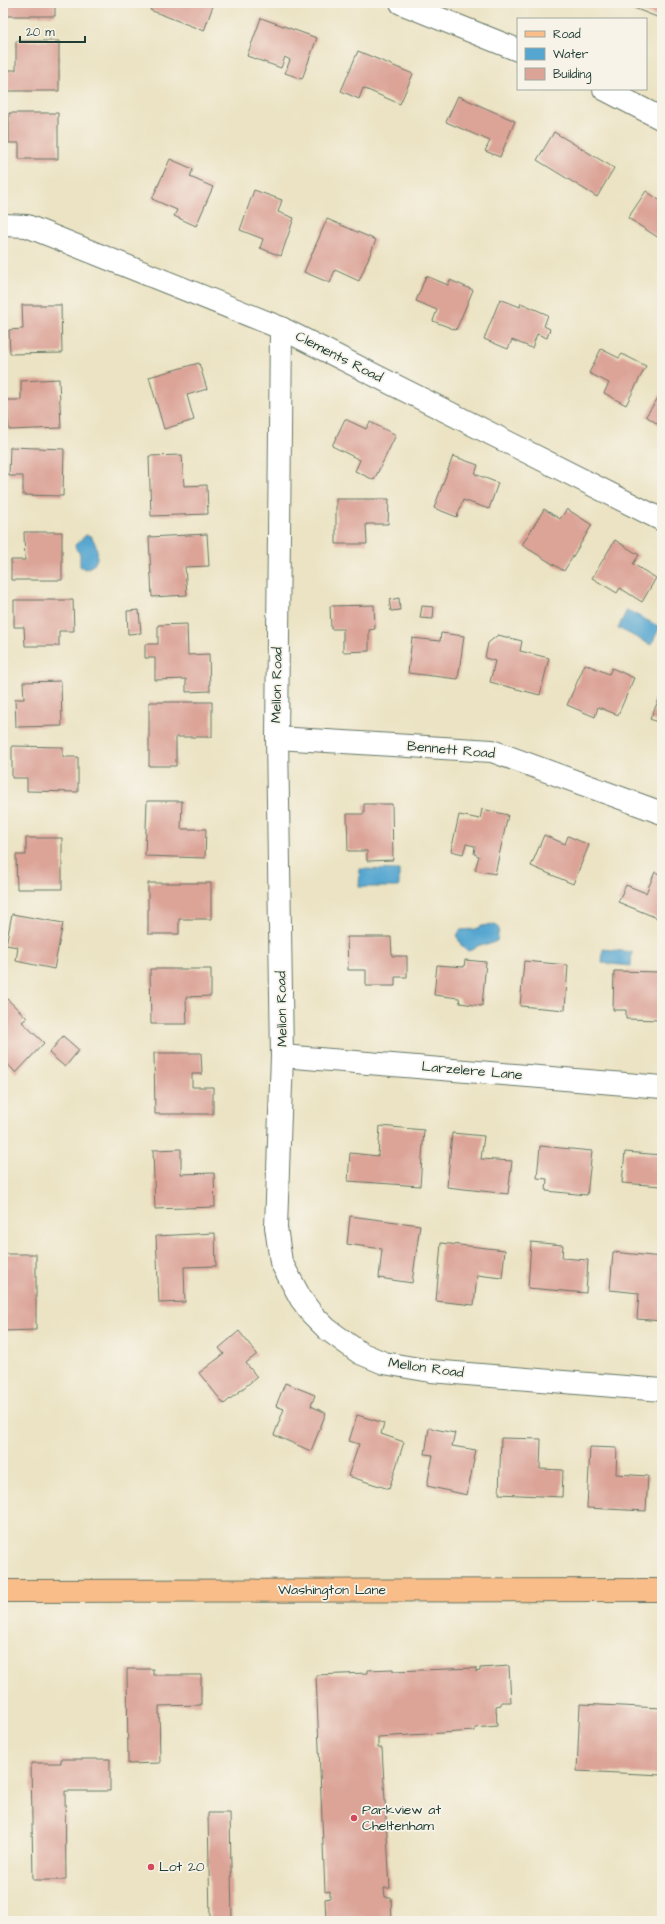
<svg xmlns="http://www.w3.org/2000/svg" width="665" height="1924" font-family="'Architects Daughter',sans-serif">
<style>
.water{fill:#55a6d0;stroke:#3a7282}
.building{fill:#dca397}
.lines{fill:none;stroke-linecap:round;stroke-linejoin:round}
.minor-casing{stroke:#676;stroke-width:24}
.major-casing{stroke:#676;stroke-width:24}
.minor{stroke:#fff;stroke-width:22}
.major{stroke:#f8bd89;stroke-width:22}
.poi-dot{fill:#d1495b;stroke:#f7f3e8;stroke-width:1.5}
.labels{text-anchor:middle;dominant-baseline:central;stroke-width:3.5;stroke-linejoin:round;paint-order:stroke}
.street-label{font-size:14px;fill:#1f3d34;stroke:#f7f3e8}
.poi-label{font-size:14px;fill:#1f3d34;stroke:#f7f3e8;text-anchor:start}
</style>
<rect width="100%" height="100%" fill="#f7f3e8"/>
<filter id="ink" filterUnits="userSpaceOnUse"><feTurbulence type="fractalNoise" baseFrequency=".025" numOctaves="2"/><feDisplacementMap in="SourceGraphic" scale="8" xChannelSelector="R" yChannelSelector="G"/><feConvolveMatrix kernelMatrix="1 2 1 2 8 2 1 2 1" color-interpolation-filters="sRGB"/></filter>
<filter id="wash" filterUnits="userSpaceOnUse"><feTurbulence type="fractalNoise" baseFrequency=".012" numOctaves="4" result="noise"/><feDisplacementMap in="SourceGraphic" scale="16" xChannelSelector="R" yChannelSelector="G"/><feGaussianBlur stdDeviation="0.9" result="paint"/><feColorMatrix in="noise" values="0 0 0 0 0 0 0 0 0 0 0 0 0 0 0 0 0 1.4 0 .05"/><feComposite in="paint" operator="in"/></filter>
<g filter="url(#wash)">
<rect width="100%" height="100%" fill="#ebe3c3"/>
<g class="water">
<path d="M 86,535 L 91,536 C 99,548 102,565 85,569 L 80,566 L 80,554 L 76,549 L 75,545 Z"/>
<polygon points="627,610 660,627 651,645 618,628"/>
<polygon points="360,869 399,870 399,887 359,887"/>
<polygon points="495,924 499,929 497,941 487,945 479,945 474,949 468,951 461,945 457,936 460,930 476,929 482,926"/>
<polygon points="603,949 632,952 631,966 602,963"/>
</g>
<g id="blocks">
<g class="building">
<rect x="3" y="3" width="52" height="13"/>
<polygon points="153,3 214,3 204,31 150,10"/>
<polygon points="621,3 662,3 662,19"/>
<polygon points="261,18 317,38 302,79 285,73 290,60 285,57 281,68 247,56"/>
<polygon points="16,41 59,41 59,91 8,91 8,70 16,70"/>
<polygon points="358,51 413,74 400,104 363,88 359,99 341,91"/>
<polygon points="458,96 515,121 500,157 485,151 490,141 446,122"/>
<polygon points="9,113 58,113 58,159 19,159 19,143 9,143"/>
<polygon points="554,132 614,168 597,197 537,160"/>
<polygon points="170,159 193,169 190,177 213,187 196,226 174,216 177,210 152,199"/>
<polygon points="254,190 282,200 278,212 294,218 281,256 260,248 263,239 240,230"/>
<polygon points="646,191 662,202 662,240 628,218"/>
<polygon points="327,219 376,240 359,281 335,270 330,283 304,272"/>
<polygon points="426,276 448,285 450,280 473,290 456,330 433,321 437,310 416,301"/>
<polygon points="500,299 520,307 521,303 548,315 544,326 550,329 547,338 537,334 532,348 512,340 508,349 484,339"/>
<polygon points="22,305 61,305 62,353 10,354 9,330 23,329"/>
<polygon points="601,349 619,358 622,354 646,366 626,405 604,393 609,383 589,373"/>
<polygon points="199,363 207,389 187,395 194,420 164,429 149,377"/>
<polygon points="59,379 61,428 9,430 7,400 21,400 21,381"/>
<polygon points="662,392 662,427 646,416"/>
<polygon points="345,419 366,429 370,422 396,435 374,480 355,471 360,460 332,446"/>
<polygon points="10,447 64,449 63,496 23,495 23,476 9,476"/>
<polygon points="182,455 184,486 207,485 208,514 151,516 149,456"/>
<polygon points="453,456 478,465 475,474 498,483 489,509 463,500 457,517 434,508"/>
<polygon points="336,499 389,499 388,524 366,524 367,544 336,544"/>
<polygon points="544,509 560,519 567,509 592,525 564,571 522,545"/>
<polygon points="24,532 62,532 62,580 11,580 11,560 25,560"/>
<polygon points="207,534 209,566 185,567 187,595 152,597 149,537"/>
<polygon points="615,540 639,555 633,564 656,578 642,602 620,588 617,593 592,578"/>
<polygon points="399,598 400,610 391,611 389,600"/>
<polygon points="14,600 73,600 74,631 59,631 59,646 25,646 24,627 14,627"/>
<polygon points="374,605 375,629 369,630 369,651 343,652 343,629 331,629 330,606"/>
<polygon points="422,606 434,607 433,619 420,618"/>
<polygon points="139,610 141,633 128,634 127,611"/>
<polygon points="187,624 188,655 209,654 210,691 186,692 186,679 155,680 155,658 145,658 145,644 158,644 158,625"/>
<polygon points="441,633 464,636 458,679 408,673 412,638 440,641"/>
<polygon points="498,635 522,641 520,651 549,658 540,695 490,682 495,661 485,658 488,643"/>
<polygon points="585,664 609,674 612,668 634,678 618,715 598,707 595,717 567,705"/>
<polygon points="61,681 62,726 16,727 15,699 24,699 23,682"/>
<polygon points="660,697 662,697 662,724 650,719"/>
<polygon points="149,702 212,702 212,737 176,737 176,766 149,766"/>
<polygon points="12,746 63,747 63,757 78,757 78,792 27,791 27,778 12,778"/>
<polygon points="147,801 182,801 181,829 206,829 205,858 145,856"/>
<polygon points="364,804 392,804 393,860 367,861 367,851 348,851 347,814 364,814"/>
<polygon points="482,809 508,815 495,874 475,870 479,856 474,854 475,846 466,844 463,854 451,851 459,815 480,819"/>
<polygon points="544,835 565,844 568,836 589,845 573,884 531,866"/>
<polygon points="26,838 62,838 62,889 17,889 16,855 26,855"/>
<polygon points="655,872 662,875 662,920 618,902 626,885 646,893"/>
<polygon points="148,883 211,883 211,919 179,919 179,934 148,934"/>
<polygon points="12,914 63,923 54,969 16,961 18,947 6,945"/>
<polygon points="347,937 391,937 392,956 407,956 407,977 395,977 395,986 366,986 366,970 348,970"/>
<polygon points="465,960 486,962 482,1006 460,1003 459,998 434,995 437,965 464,967"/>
<polygon points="524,961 568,965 565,1010 520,1006"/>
<polygon points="150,969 211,969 211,996 186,997 187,1024 151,1024"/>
<polygon points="614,971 661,972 660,1020 626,1019 626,1010 613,1010"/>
<polygon points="3,995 27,1018 22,1022 44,1043 16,1073 3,1059"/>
<polygon points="63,1036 79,1050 65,1067 49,1053"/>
<polygon points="154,1053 201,1053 202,1074 192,1074 192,1087 213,1087 213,1114 155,1114"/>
<polygon points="380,1126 424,1130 420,1186 348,1181 350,1153 378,1156"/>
<polygon points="452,1133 484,1136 481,1159 512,1161 508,1194 447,1187"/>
<polygon points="540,1146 592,1151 587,1195 546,1191 547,1179 537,1178"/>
<polygon points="181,1149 181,1174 214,1173 215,1207 155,1209 153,1150"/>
<polygon points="625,1152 662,1155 662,1186 622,1183"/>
<polygon points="350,1216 420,1225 412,1283 379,1278 382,1249 347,1244"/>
<polygon points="215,1233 216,1266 184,1267 185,1302 159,1303 156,1236"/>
<polygon points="531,1242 563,1245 562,1258 588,1260 586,1293 528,1288"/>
<polygon points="441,1243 505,1250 502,1278 477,1275 474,1305 436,1301"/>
<polygon points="613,1252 662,1257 662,1321 637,1319 639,1293 610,1290"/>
<polygon points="3,1254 36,1254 36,1330 3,1331"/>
<polygon points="239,1331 257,1354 246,1363 257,1377 224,1404 199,1373 224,1354 219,1348"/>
<polygon points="285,1383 315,1395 311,1406 326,1413 311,1451 274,1435 284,1409 276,1406"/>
<polygon points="357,1415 384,1423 381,1434 404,1442 389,1489 348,1476 359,1444 349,1441"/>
<polygon points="429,1428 455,1433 452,1446 476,1450 467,1495 427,1486 433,1455 425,1454"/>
<polygon points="501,1438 541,1439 540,1469 563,1470 562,1497 499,1494"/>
<polygon points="590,1447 617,1448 616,1474 648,1476 646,1511 587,1508"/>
<polygon points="509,1666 511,1702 501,1702 501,1705 496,1706 497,1726 475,1728 475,1731 378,1737 378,1748 382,1748 390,1888 384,1888 385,1897 391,1897 392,1921 326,1921 325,1899 330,1898 330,1891 325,1892 316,1675 368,1673 368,1670 393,1669 393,1671 476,1668 476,1672 480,1671 480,1668"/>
<polygon points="127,1669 153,1669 153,1675 201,1675 201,1705 159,1706 160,1763 128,1764"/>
<polygon points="580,1704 662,1708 662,1775 577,1771"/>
<polygon points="61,1759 110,1759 110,1791 65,1791 66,1880 33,1880 31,1763 61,1763"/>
<polygon points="208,1813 230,1813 232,1921 210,1921"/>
</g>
</g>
</g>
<g filter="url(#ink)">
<use href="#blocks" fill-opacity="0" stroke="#676" stroke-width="1"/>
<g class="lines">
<g class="minor-casing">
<g id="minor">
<polyline points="401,3 518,50"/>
<polyline points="604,89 662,119"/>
<polyline points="3,225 27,226 281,328 662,520"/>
<polyline points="281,328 277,738 282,1056 276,1227 281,1262 301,1299 312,1314 327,1329 360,1353 384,1363 431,1371 662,1390"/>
<polyline points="277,738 492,751 662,813"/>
<polyline points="282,1056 662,1087"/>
</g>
</g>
<g class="major-casing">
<polyline id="major" points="3,1591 662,1590"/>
</g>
<use href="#minor" class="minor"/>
<use href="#major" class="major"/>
</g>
</g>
<g class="poi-dot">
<circle cx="354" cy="1818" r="4"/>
<circle cx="151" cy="1867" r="4"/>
</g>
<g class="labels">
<g class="street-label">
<text transform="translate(339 357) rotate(27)">Clements Road</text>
<text transform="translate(277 685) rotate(-89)">Mellon Road</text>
<text transform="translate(451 750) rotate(5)">Bennett Road</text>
<text transform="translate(282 1009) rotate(-91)">Mellon Road</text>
<text transform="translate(472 1071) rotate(5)">Larzelere Lane</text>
<text transform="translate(426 1368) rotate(8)">Mellon Road</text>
<text x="332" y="1590">Washington Lane</text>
</g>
<g class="poi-label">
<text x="362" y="1810">Parkview at<tspan x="362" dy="16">Cheltenham</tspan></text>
<text x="159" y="1867">Lot 20</text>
</g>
</g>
<rect width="665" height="1924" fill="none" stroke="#f7f3e8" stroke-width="16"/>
<rect x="517" y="18" width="130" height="72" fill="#f7f3e8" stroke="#a1aaa0"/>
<rect x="525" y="31" width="20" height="6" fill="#f8bd89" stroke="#a1aaa0"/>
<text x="553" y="38" font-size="12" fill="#1f3d34">Road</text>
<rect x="525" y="48" width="20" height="12" fill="#55a6d0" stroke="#a1aaa0"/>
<text x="553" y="58" font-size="12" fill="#1f3d34">Water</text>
<rect x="525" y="68" width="20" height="12" fill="#dca397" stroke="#a1aaa0"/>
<text x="553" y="78" font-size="12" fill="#1f3d34">Building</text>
<path d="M20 36v6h65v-6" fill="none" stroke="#1f3d34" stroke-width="2"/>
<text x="26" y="36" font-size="12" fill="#1f3d34" stroke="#f7f3e8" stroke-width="3" paint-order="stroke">20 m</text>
</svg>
